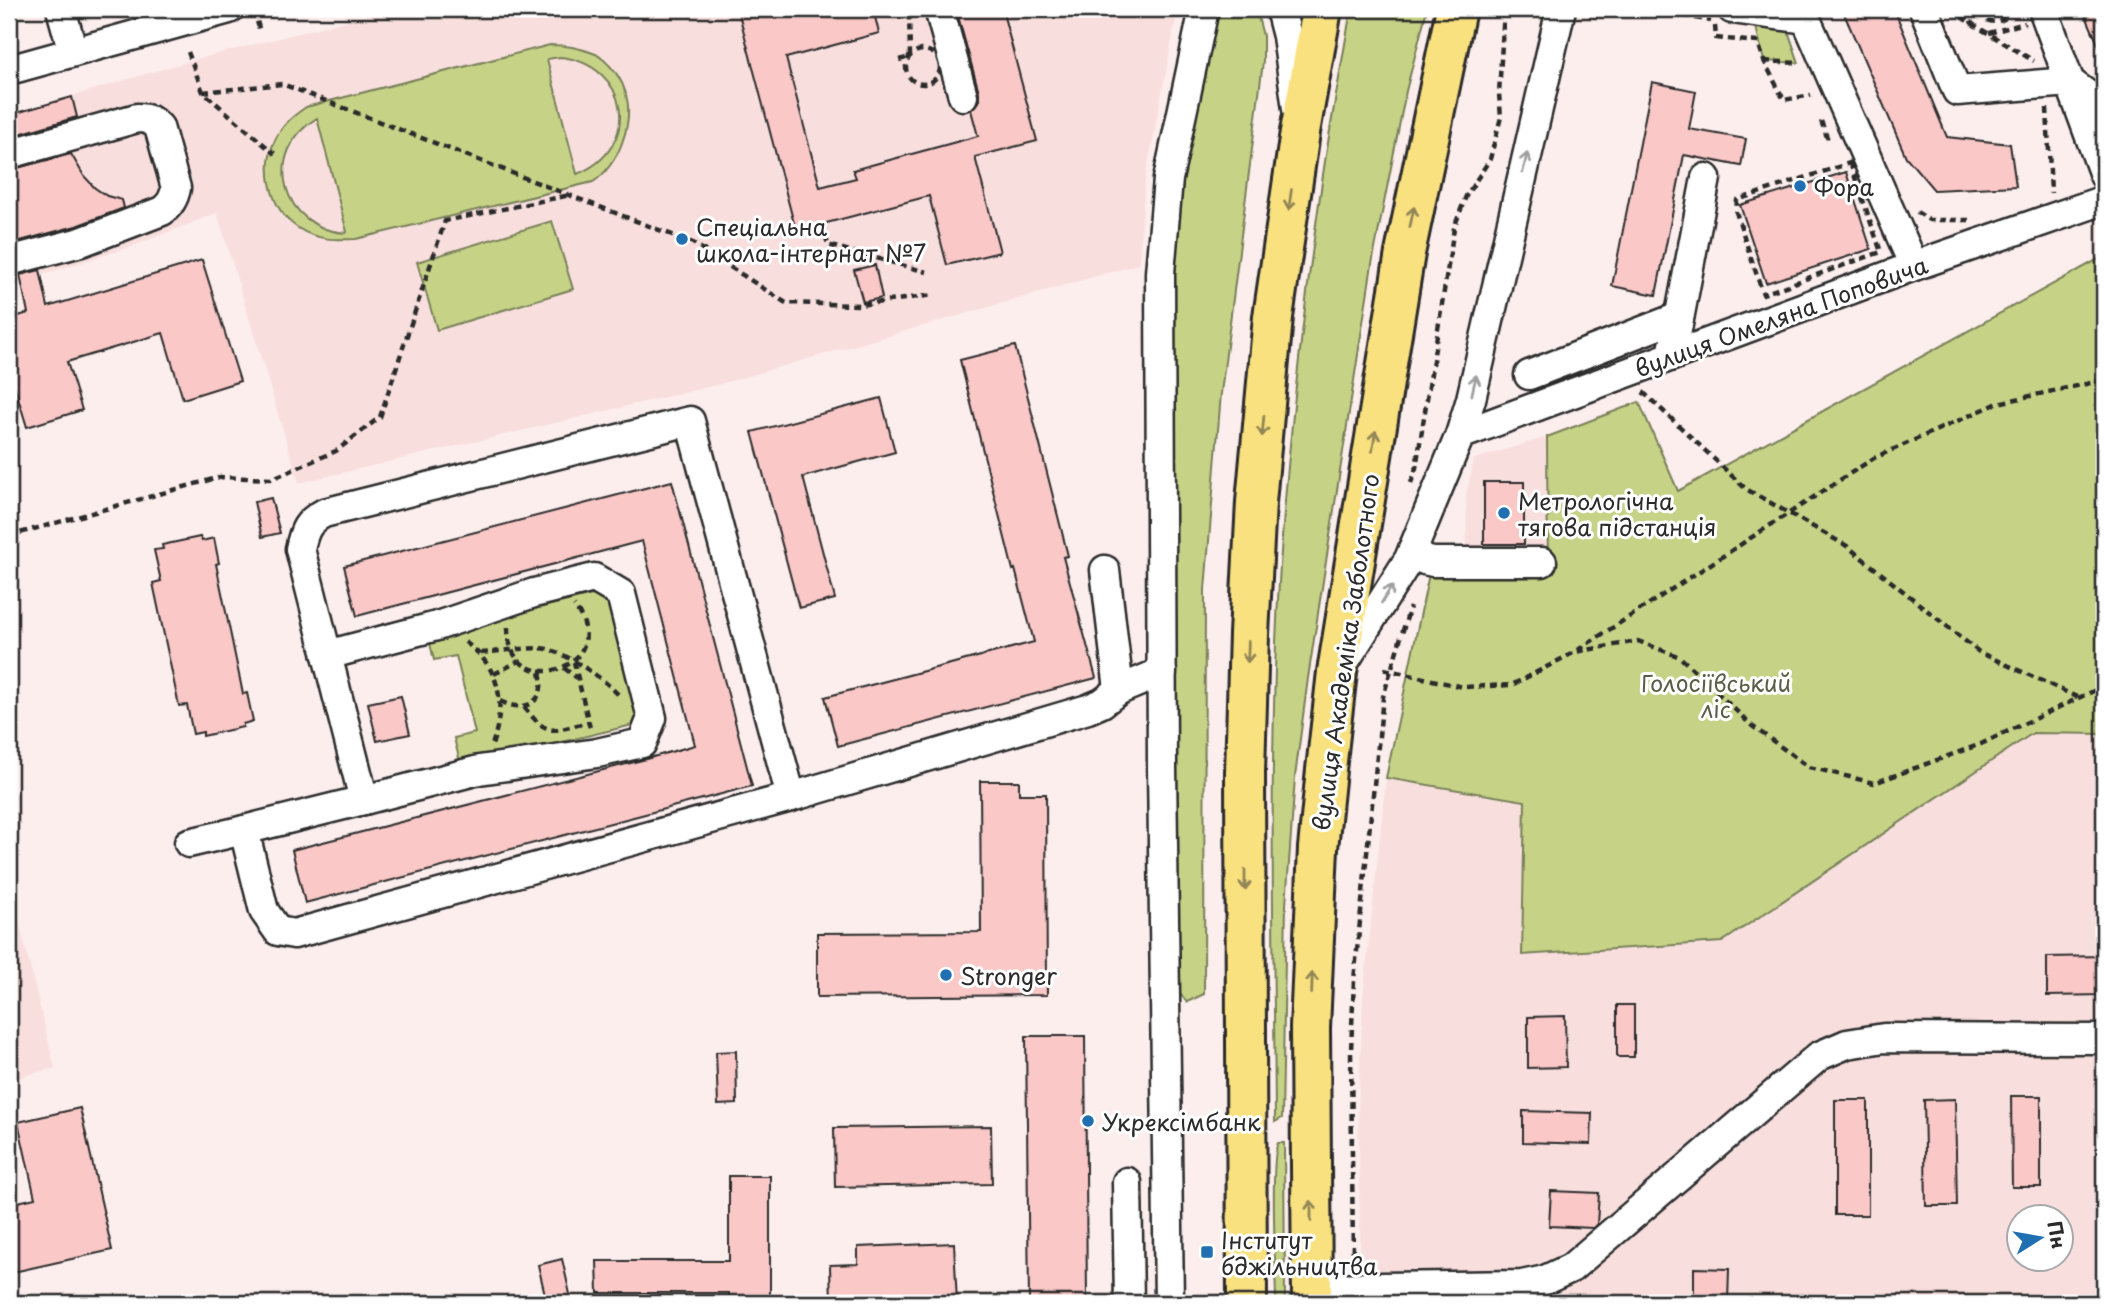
<svg xmlns="http://www.w3.org/2000/svg" width="2113" height="1312" font-family="'Playpen Sans',sans-serif">
<style>
.built{fill:#f8dfde;fill-rule:evenodd}
.green{fill:#c6d387;stroke:#787f59;stroke-width:2;fill-rule:evenodd}
.building{fill:#f9c8c7;stroke:#2b2b2b;stroke-width:2}
.lines{fill:none;stroke-linecap:round;stroke-linejoin:round}
.minor-casing{stroke:#2b2b2b;stroke-width:33}
.highway-casing{stroke:#2b2b2b;stroke-width:44}
.path{stroke:#2b2b2b;stroke-width:4.5;stroke-dasharray:7 5;stroke-linecap:butt}
.minor{stroke:#fff;stroke-width:28}
.highway{stroke:#fae180;stroke-width:38}
.oneway{stroke:#a0a0a0}
.oneway2{stroke:#928656}
.poi-dot{fill:#1f6fb2;stroke:#fff;stroke-width:2.5}
.labels{text-anchor:middle;dominant-baseline:central;stroke-width:6;stroke-linejoin:round;paint-order:stroke}
.poi-label{font-size:23px;fill:#2b2b2b;stroke:#fff;text-anchor:start}
.street-label{font-size:23px;fill:#2b2b2b;stroke:#fff}
.park-label{font-size:23px;fill:#5a5d47;stroke:#fff}
</style>
<rect width="100%" height="100%" fill="#fdeeee"/>
<filter id="ink" filterUnits="userSpaceOnUse"><feTurbulence type="fractalNoise" baseFrequency=".0143" numOctaves="2"/><feDisplacementMap in="SourceGraphic" scale="14" xChannelSelector="R" yChannelSelector="G"/><feConvolveMatrix kernelMatrix="1 2 1 2 8 2 1 2 1" color-interpolation-filters="sRGB"/></filter>
<g filter="url(#ink)">
<g class="built">
<polygon points="391,9 1178,9 1145,181 1139,264 717,385 299,483 217,213 128,248 9,285 9,115 182,63"/>
<polygon points="1547,437 1548,575 1467,574 1466,495 1474,459"/>
<path d="M 2033,733 L 2104,734 L 2104,1303 L 1361,1303 L 1358,1103 L 1363,997 L 1386,778 L 1525,801 L 1522,955 L 1722,942 ZM 2018,1218 L 2060,1218 L 2060,1260 L 2018,1260 Z"/>
<polygon points="9,880 55,1068 9,1080"/>
</g>
<g class="green">
<polygon points="1216,9 1256,9 1263,36 1263,62 1221,393 1205,590 1204,994 1187,1002 1174,987 1169,279 1183,162"/>
<path d="M 1351,9 L 1427,9 L 1406,91 L 1372,264 L 1308,678 L 1295,777 L 1286,905 L 1282,1118 L 1275,1122 C 1274,937 1268,751 1280,566 C 1289,435 1304,305 1323,175 C 1331,119 1342,64 1351,9 Z"/>
<polygon points="1756,27 1788,31 1799,63 1764,61"/>
<path d="M 550,45 C 564,45 580,48 593,53 C 600,55 605,61 610,66 C 631,88 632,116 622,143 C 617,157 606,174 593,182 L 356,239 C 335,240 316,240 298,228 C 270,210 261,167 276,138 C 283,124 293,116 306,107 ZM 560,57 C 630,64 643,148 577,174 L 547,59 ZM 317,118 L 347,232 L 346,233 C 281,229 261,152 317,118 Z"/>
<polygon points="552,221 573,289 437,330 417,262"/>
<polygon points="2104,256 2104,734 2033,733 1722,942 1522,955 1525,801 1386,778 1429,574 1548,575 1547,437 1639,402 1678,491"/>
<polygon points="609,591 641,723 461,766 454,738 475,733 456,656 434,660 428,635"/>
<path d="M 1278,1143 L 1284,1143 L 1285,1303 L 1276,1303 C 1276,1278 1270,1157 1278,1143 Z"/>
</g>
<g class="building">
<polygon points="757,9 873,9 879,33 786,58 820,187 856,178 853,170 978,136 971,110 979,101 979,92 956,9 1002,9 1037,141 975,157 1000,252 947,265 929,196 796,231 739,14"/>
<polygon points="1842,9 1894,9 1947,137 2010,144 2016,186 1934,190 1906,157"/>
<polygon points="2083,9 2104,9 2104,58"/>
<polygon points="1652,82 1696,91 1689,129 1746,139 1741,166 1684,155 1656,295 1612,286"/>
<polygon points="72,97 77,117 9,137 9,115"/>
<polygon points="71,154 84,176 95,188 107,196 122,200 124,208 76,226 9,244 9,170"/>
<polygon points="1846,172 1871,249 1766,283 1740,205"/>
<polygon points="202,260 240,381 183,399 163,333 67,362 82,410 27,427 9,368 9,319 28,313 20,275 40,270 48,307"/>
<polygon points="875,265 882,298 863,302 854,270"/>
<polygon points="1015,346 1068,556 1063,557 1096,678 838,746 825,697 1034,642 1015,569 1013,570 960,360"/>
<polygon points="881,398 895,452 803,477 835,599 799,608 752,432"/>
<polygon points="672,481 752,786 305,903 292,850 646,759 695,745 642,541 357,616 344,566"/>
<rect x="1484" y="482" width="40" height="62"/>
<polygon points="271,498 280,533 262,537 254,502"/>
<polygon points="200,537 202,541 214,538 219,563 216,564 243,694 247,693 253,721 243,724 243,727 203,736 203,732 193,734 187,705 179,706 153,583 161,581 154,550 163,549 162,545"/>
<polygon points="401,696 410,734 377,741 368,703"/>
<polygon points="980,781 1019,781 1019,794 1046,794 1047,995 817,997 817,933 981,932"/>
<polygon points="2104,956 2104,995 2047,996 2047,957"/>
<rect x="1617" y="1005" width="17" height="52"/>
<polygon points="1565,1016 1566,1067 1528,1068 1528,1017"/>
<polygon points="1026,1036 1085,1036 1087,1303 1029,1303"/>
<polygon points="736,1051 737,1104 718,1105 716,1052"/>
<polygon points="2011,1096 2041,1096 2041,1187 2012,1187"/>
<polygon points="1955,1099 1957,1206 1926,1206 1924,1100"/>
<rect x="1835" y="1100" width="33" height="115"/>
<polygon points="80,1108 112,1250 9,1273 9,1204 35,1198 18,1122"/>
<polygon points="1523,1111 1592,1113 1591,1144 1523,1142"/>
<polygon points="991,1126 992,1184 835,1187 834,1128"/>
<polygon points="729,1176 770,1176 770,1303 729,1303 729,1293 598,1293 597,1261 729,1261"/>
<polygon points="1551,1191 1599,1193 1597,1224 1593,1228 1549,1226"/>
<polygon points="954,1243 957,1303 831,1303 830,1265 858,1264 858,1247"/>
<polygon points="562,1259 572,1303 547,1303 538,1265"/>
<polygon points="1694,1268 1729,1269 1728,1303 1694,1303"/>
</g>
<g class="lines">
<g class="minor-casing">
<g id="minor">
<polyline points="61,9 73,52"/>
<polyline points="939,9 963,96"/>
<polyline points="1280,9 1287,36 1297,109"/>
<polyline points="1732,9 1806,19 1914,266"/>
<polyline points="1924,9 1957,91 2070,82 2104,107"/>
<polyline points="2043,9 2104,175"/>
<polyline points="9,70 229,9"/>
<path d="M 9,154 L 137,118 C 147,118 152,120 159,127 L 176,188 C 174,199 170,205 162,211 L 81,242 L 9,261"/>
<polyline points="1672,356 1706,178"/>
<polyline points="1529,375 1679,317"/>
<path d="M 690,421 L 791,797 L 294,934 L 278,931 L 264,911 L 244,830 L 364,800 L 300,549 C 304,530 307,522 324,513 Z"/>
<polyline points="1460,435 1914,266 2104,200"/>
<polyline points="1413,549 1424,560 1433,562 1542,562"/>
<polyline points="1105,570 1119,690"/>
<polyline points="327,655 437,626 534,593 594,578 621,594 652,718 642,743 597,753 479,770 364,800"/>
<polyline points="1343,664 1409,559 1460,435 1471,399 1561,9"/>
<polyline points="791,797 1088,709 1102,703 1119,690 1162,672"/>
<polyline points="189,843 244,830"/>
<polyline points="1127,1182 1129,1303"/>
<polyline points="1311,1288 1522,1285 1545,1280 1571,1268 1819,1056 1847,1044 1884,1038 2104,1039"/>
<polyline points="1169,1303 1162,767 1160,273 1168,179 1204,9"/>
</g>
</g>
<g class="highway-casing">
<g id="highway">
<polyline points="1247,1303 1245,772 1249,634 1256,502 1273,317 1300,132 1322,9"/>
<polyline points="1312,1303 1310,1028 1318,848 1326,770 1337,672 1405,253 1456,9"/>
</g>
</g>
<g class="path">
<polyline points="1648,9 1711,21"/>
<polyline points="1968,9 1972,24"/>
<polyline points="254,10 260,32"/>
<polyline points="1951,11 2034,61"/>
<path d="M 1969,12 L 1977,9 C 1982,21 1993,25 2004,19 L 2010,9"/>
<polyline points="1715,26 1716,38 1758,42 1764,61 1784,100 1811,95"/>
<polyline points="1989,33 2025,23"/>
<circle cx="923" cy="67" r="17"/>
<polyline points="188,52 203,92 275,154"/>
<polyline points="899,60 910,57 909,9"/>
<polyline points="1764,61 1798,63"/>
<polyline points="203,92 282,84 693,243 786,303 860,305 933,295"/>
<polyline points="2047,108 2051,193"/>
<polyline points="1821,121 1828,140"/>
<polygon points="1850,163 1881,252 1763,294 1736,212 1737,200"/>
<polyline points="1917,212 1929,220 1969,220"/>
<polyline points="823,224 828,245 927,272"/>
<polyline points="1643,392 1746,489 1847,546 1979,652 2079,698"/>
<polyline points="1411,483 1416,468 1454,228 1466,196 1490,159 1501,117 1499,94 1504,9"/>
<polyline points="9,536 220,477 271,479 336,451 380,417 445,221 570,195"/>
<path d="M 508,627 C 507,706 622,666 574,606"/>
<path d="M 465,642 C 502,669 506,704 492,745"/>
<polyline points="1578,650 1874,458 1998,403 2104,380"/>
<path d="M 481,653 C 496,652 534,646 547,649 C 568,654 608,681 621,698"/>
<polyline points="574,662 591,732"/>
<polyline points="564,668 577,678"/>
<polyline points="1384,669 1463,687 1512,685 1575,652 1638,641 1680,657 1752,726 1809,767 1874,783 1981,744 2104,686"/>
<polyline points="494,674 519,661"/>
<path d="M 500,701 C 526,714 547,702 540,672"/>
<path d="M 524,707 C 549,738 552,731 589,722"/>
<polyline points="1353,1264 1351,1050 1354,980 1383,697 1410,607"/>
</g>
<use href="#minor" class="minor"/>
<use href="#highway" class="highway"/>
</g>
<defs><path id="oneway-shaft" d="M-6 0H5M1.5-3L5.5 0L1.5 3" fill="none" stroke-width="1.6" stroke-linecap="round" stroke-linejoin="round" transform="scale(1.75)"/></defs>
<g class="oneway">
<use href="#oneway-shaft" transform="translate(1525 163) rotate(-77)"/>
<use href="#oneway-shaft" transform="translate(1474 385) rotate(-77)"/>
<use href="#oneway-shaft" transform="translate(1387 594) rotate(-58)"/>
</g>
<g class="oneway2">
<use href="#oneway-shaft" transform="translate(1290 200) rotate(98)"/>
<use href="#oneway-shaft" transform="translate(1412 217) rotate(-78)"/>
<use href="#oneway-shaft" transform="translate(1263 426) rotate(95)"/>
<use href="#oneway-shaft" transform="translate(1374 441) rotate(-81)"/>
<use href="#oneway-shaft" transform="translate(1248 652) rotate(92)"/>
<use href="#oneway-shaft" transform="translate(1245 880) rotate(90)"/>
<use href="#oneway-shaft" transform="translate(1312 983) rotate(-88)"/>
<use href="#oneway-shaft" transform="translate(1311 1211) rotate(-90)"/>
</g>
</g>
<g class="poi-dot">
<circle cx="1800" cy="186" r="7"/>
<circle cx="682" cy="239" r="7"/>
<circle cx="1504" cy="513" r="7"/>
<circle cx="946" cy="975" r="7"/>
<circle cx="1088" cy="1121" r="7"/>
<rect x="1200" y="1245" width="14" height="14" rx="3.5"/>
</g>
<g class="labels">
<g class="poi-label">
<text x="1814" y="186">Фора</text>
<text x="696" y="226">Спеціальна<tspan x="696" dy="26">школа-інтернат №7</tspan></text>
<text x="1518" y="500">Метрологічна<tspan x="1518" dy="26">тягова підстанція</tspan></text>
<text x="960" y="975">Stronger</text>
<text x="1102" y="1121">Укрексімбанк</text>
<text x="1221" y="1239">Інститут<tspan x="1221" dy="26">бджільництва</tspan></text>
</g>
<g class="street-label">
<text transform="translate(1781 316) rotate(-20)">вулиця Омеляна Поповича</text>
<text transform="translate(1345 652) rotate(-82)">вулиця Академіка Заболотного</text>
</g>
<g class="park-label">
<text x="1716" y="682">Голосіївський<tspan x="1716" dy="26">ліс</tspan></text>
</g>
</g>
<rect width="2113" height="1312" fill="none" stroke="#fff" stroke-width="35"/>
<rect x="18" y="18" width="2078" height="1277" fill="none" stroke="#2b2b2b" stroke-width="2.5" filter="url(#ink)"/>
<g transform="translate(2040 1238) rotate(79)"><circle r="33" fill="#ffffff" stroke="#aaaaaa" stroke-width="2"/>
<path d="M0-5L12 26L0 18L-12 26Z" fill="#1f6fb2"/>
<text y="-10" font-size="19" font-weight="bold" text-anchor="middle" fill="#2b2b2b">Пн</text>
</g>
</svg>
